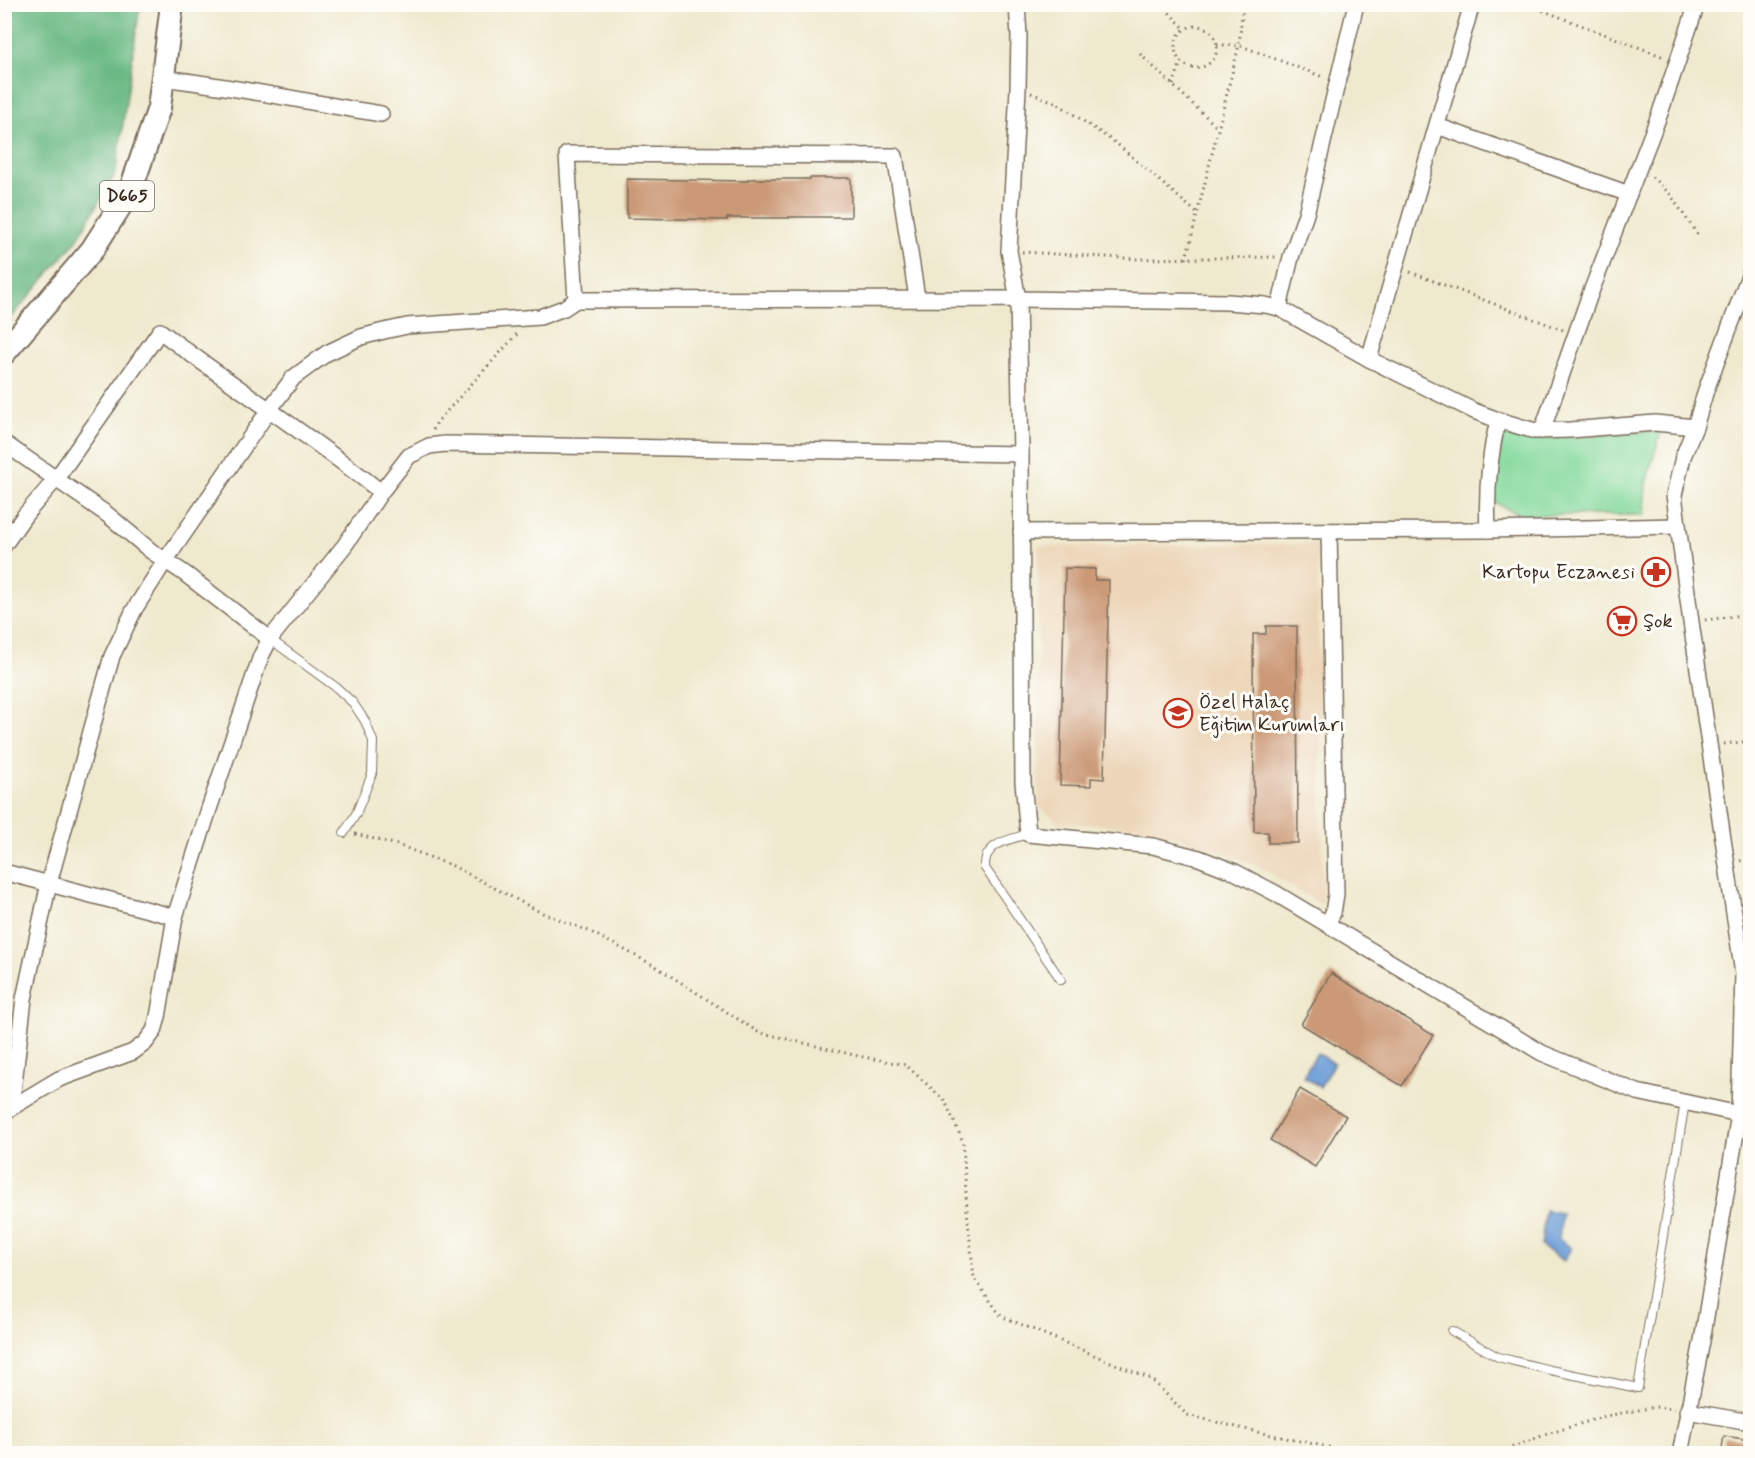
<svg xmlns="http://www.w3.org/2000/svg" width="1755" height="1458" font-family="Mynerve,sans-serif">
<style>
.built{fill:#edd7ba}
.green{fill:#84d99c;stroke:#60825d;stroke-width:1.5}
.forest{fill:#6bb984;stroke:#537251;stroke-width:1.5}
.water{fill:#6e9ed7;stroke:#54647a;stroke-width:1.5}
.building{fill:#cb9976}
.lines{fill:none;stroke-linecap:round;stroke-linejoin:round}
.service-casing{stroke:#7a6d5c;stroke-width:10}
.minor-casing{stroke:#7a6d5c;stroke-width:18}
.primary-casing{stroke:#7a6d5c;stroke-width:26}
.path{stroke:#7a6d5c;stroke-width:3;stroke-dasharray:1.5 4.5;stroke-linecap:butt}
.service{stroke:#fff;stroke-width:8}
.minor{stroke:#fff;stroke-width:15}
.primary{stroke:#fff;stroke-width:22}
.labels{text-anchor:middle;dominant-baseline:central;stroke-width:6;stroke-linejoin:round;paint-order:stroke}
.shield{fill:#fdfcf7;stroke:#75695f;stroke-width:1.5}
.shield-label{font-size:18px;font-weight:bold;fill:#3b2a1e}
.poi-label{font-size:20px;fill:#3b2a1e;stroke:#fdfcf7;text-anchor:start}
</style>
<rect width="100%" height="100%" fill="#fdfcf7"/>
<filter id="ink" filterUnits="userSpaceOnUse"><feTurbulence type="fractalNoise" baseFrequency=".0167" numOctaves="2"/><feDisplacementMap in="SourceGraphic" scale="12" xChannelSelector="R" yChannelSelector="G"/><feConvolveMatrix kernelMatrix="1 2 1 2 8 2 1 2 1" color-interpolation-filters="sRGB"/></filter>
<filter id="wash" filterUnits="userSpaceOnUse"><feTurbulence type="fractalNoise" baseFrequency=".008" numOctaves="4" result="noise"/><feDisplacementMap in="SourceGraphic" scale="24" xChannelSelector="R" yChannelSelector="G"/><feGaussianBlur stdDeviation="1.35" result="paint"/><feColorMatrix in="noise" values="0 0 0 0 0 0 0 0 0 0 0 0 0 0 0 0 0 1.4 0 .05"/><feComposite in="paint" operator="in"/></filter>
<g filter="url(#wash)">
<rect width="100%" height="100%" fill="#efe9ce"/>
<polygon class="built" points="1317,544 1323,905 1258,866 1178,837 1136,827 1059,823 1038,806 1038,546"/>
<polygon class="green" points="1661,431 1646,483 1644,515 1520,515 1494,502 1491,475 1502,435 1534,439"/>
<polygon class="forest" points="5,4 140,5 116,172 77,240 5,325"/>
<g class="water">
<polygon points="1317,1053 1334,1063 1320,1087 1303,1076"/>
<polygon points="1545,1210 1562,1213 1559,1239 1571,1248 1564,1261 1541,1246"/>
</g>
<g id="blocks">
<g class="building">
<polygon points="810,178 851,178 851,217 789,217 789,218 727,218 727,220 627,218 627,179 748,181 748,179 810,179"/>
<polygon points="1065,568 1095,569 1095,580 1109,580 1104,779 1091,778 1091,786 1060,785"/>
<polygon points="1266,626 1297,626 1298,843 1268,843 1268,832 1254,832 1253,634 1266,634"/>
<polygon points="1331,973 1433,1035 1402,1086 1301,1024"/>
<polygon points="1300,1089 1346,1116 1315,1167 1270,1140"/>
<polygon points="1724,1436 1750,1440 1750,1454 1721,1454"/>
</g>
</g>
</g>
<g filter="url(#ink)">
<use href="#blocks" fill-opacity="0" stroke="#7a6d5c" stroke-width="1.5"/>
<g class="lines">
<g class="service-casing">
<g id="service">
<polyline points="270,639 337,688 353,703 365,721 373,741 372,774 356,814 344,833"/>
<path d="M 1028,834 C 1009,840 983,843 985,868 L 1061,980"/>
<polyline points="1452,1331 1498,1357 1550,1370 1638,1388 1685,1102"/>
</g>
</g>
<g class="minor-casing">
<g id="minor">
<polyline points="1017,4 1019,36 1018,89 1009,251 1018,299 1228,302 1265,305 1279,308 1369,359 1474,411 1498,420 1535,431 1570,430 1655,423 1695,427"/>
<path d="M 163,78 C 236,87 308,102 381,114"/>
<polyline points="1437,126 1629,194"/>
<polyline points="1750,273 1706,390 1695,427 1683,457 1674,495 1691,622 1743,974 1739,1114 1750,1116"/>
<polyline points="917,298 895,156 567,154 576,300 1018,299 1021,454 1023,782 1028,834 1153,846 1199,858 1235,872 1275,893 1542,1053 1637,1092 1739,1114 1702,1341 1680,1454"/>
<polyline points="1279,308 1291,257 1306,214 1356,4"/>
<polyline points="1369,359 1472,4"/>
<polyline points="1542,431 1589,297 1660,113 1697,4"/>
<polyline points="4,443 108,515 151,551 184,573 270,639"/>
<path d="M 1488,530 C 1486,492 1489,457 1498,420"/>
<polyline points="1021,532 1488,530 1678,526"/>
<path d="M 4,545 L 25,515 L 56,479 L 160,331 C 232,386 310,435 381,492"/>
<polyline points="4,872 175,917"/>
<polyline points="1327,924 1333,913 1336,894 1329,531"/>
<polyline points="11,1108 24,999 49,883 112,656 134,610 165,561 269,410 293,378 327,353 361,337 384,331 407,326 540,317 564,308 576,300"/>
<polyline points="4,1112 59,1079 133,1052 145,1043 154,1031 158,1017 175,917 209,809 261,656 270,639 345,545 381,492 409,456 429,446 445,444 1021,454"/>
<polyline points="1687,1411 1750,1422"/>
</g>
</g>
<g class="primary-casing">
<polyline id="primary" points="4,353 92,250 131,189 159,108 172,4"/>
</g>
<g class="path">
<polyline points="1161,4 1185,29"/>
<polyline points="1526,4 1664,57"/>
<circle cx="1196" cy="47" r="21"/>
<polyline points="1217,45 1239,45 1323,77"/>
<polyline points="1140,54 1217,127"/>
<polyline points="1173,85 1181,62"/>
<polyline points="1031,93 1057,103 1117,144 1197,213"/>
<polyline points="1652,177 1670,194 1699,237"/>
<polyline points="1022,252 1139,259 1277,257"/>
<polyline points="1186,259 1239,45 1243,4"/>
<polyline points="1410,272 1563,330"/>
<polyline points="433,430 437,422 517,334"/>
<polyline points="1705,620 1750,614"/>
<polyline points="1724,744 1750,741"/>
<polyline points="355,834 398,845 453,866 540,912 589,931 655,966 758,1032 858,1056 906,1065 945,1101 963,1142 967,1211 974,1278 1001,1316 1151,1379 1187,1415 1257,1432 1361,1454"/>
<polyline points="1740,861 1750,859"/>
<polyline points="1495,1454 1547,1434 1606,1416 1655,1407 1674,1409"/>
</g>
<use href="#service" class="service"/>
<use href="#minor" class="minor"/>
<use href="#primary" class="primary"/>
</g>
</g>
<defs>
<g id="pharmacy-ring" transform="scale(1.5)"><circle r="9.5" fill="#fdfcf7" stroke="#c8321e" stroke-width="1.5"/><path d="M-2-6h4v4h4v4h-4v4h-4v-4h-4v-4h4Z" fill="#c8321e"/></g>
<g id="supermarket-ring" transform="scale(1.5)"><circle r="9.5" fill="#fdfcf7" stroke="#c8321e" stroke-width="1.5"/><path d="M-6-5.5h2.5l.6 2H6L4.5 2H-2.5L-4.4-4H-6ZM-1.5 3.2a1.3 1.3 0 1 0 .1 0ZM3 3.2a1.3 1.3 0 1 0 .1 0Z" fill="#c8321e"/></g>
<g id="school-ring" transform="scale(1.5)"><circle r="9.5" fill="#fdfcf7" stroke="#c8321e" stroke-width="1.5"/><path d="M0-5L7-2L0 1L-7-2ZM-4 1L0 2.5L4 1V4Q0 6-4 4Z" fill="#c8321e"/></g>
</defs>
<g fill-rule="evenodd">
<use href="#pharmacy-ring" x="1656" y="572"/>
<use href="#supermarket-ring" x="1622" y="621"/>
<use href="#school-ring" x="1178" y="713"/>
</g>
<g class="labels">
<rect class="shield" x="100" y="181" width="54" height="30" rx="4.5"/>
<g class="shield-label">
<text x="127" y="196">D665</text>
</g>
<g class="poi-label">
<text x="1635" y="572" text-anchor="end">Kartopu Eczanesi</text>
<text x="1643" y="621">Şok</text>
<text x="1199" y="702">Özel Halaç<tspan x="1199" dy="23">Eğitim Kurumları</tspan></text>
</g>
</g>
<rect width="1755" height="1458" fill="none" stroke="#fdfcf7" stroke-width="24"/>
</svg>
